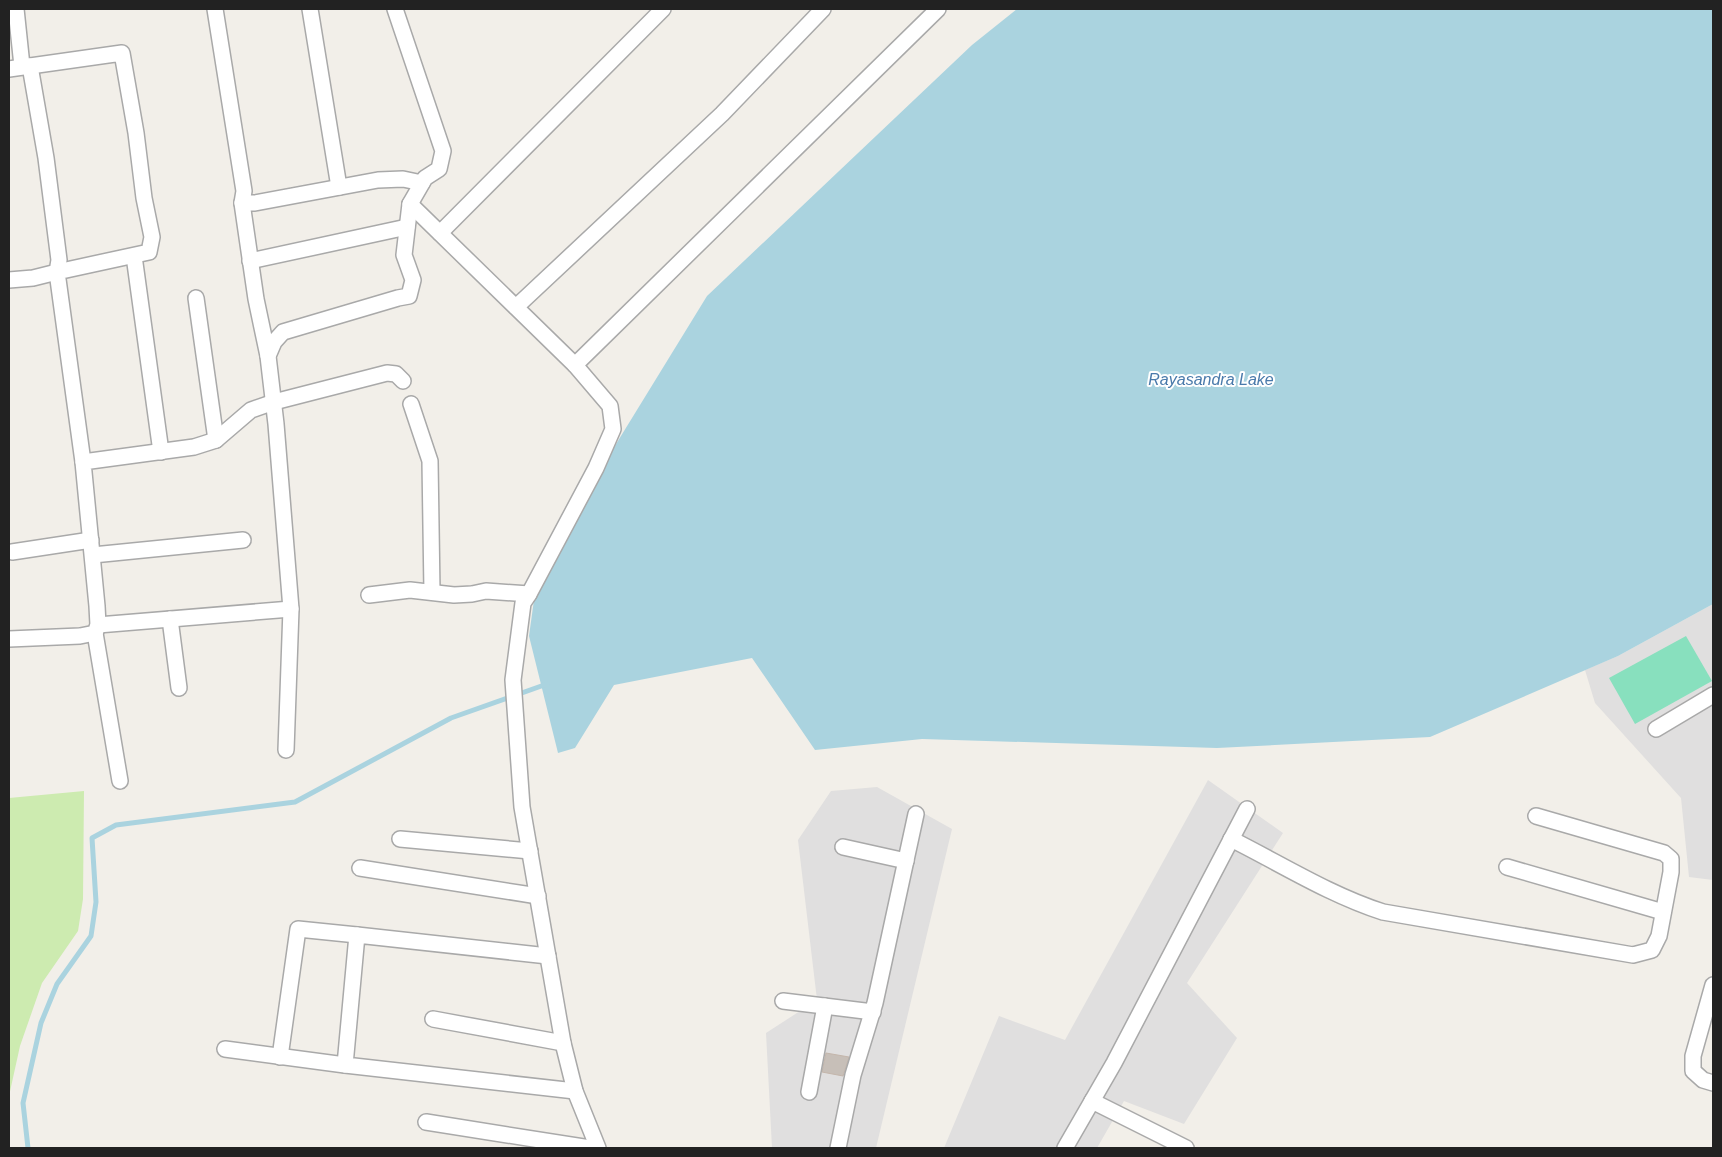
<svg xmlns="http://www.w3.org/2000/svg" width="1722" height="1157" font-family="Helvetica,sans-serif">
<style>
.residential{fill:#e0dfdf}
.grass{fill:#cdebb0}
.pitch{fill:#88e0be}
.water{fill:#aad3df}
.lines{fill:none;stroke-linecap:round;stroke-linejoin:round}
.stream{stroke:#aad3df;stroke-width:5}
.building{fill:#c7bfb8;stroke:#c4b6ab}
.street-casing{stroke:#a9a9a9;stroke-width:18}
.street{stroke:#fff;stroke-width:15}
.labels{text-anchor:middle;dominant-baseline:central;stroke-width:4;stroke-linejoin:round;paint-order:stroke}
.water-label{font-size:16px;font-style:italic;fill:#4a7aab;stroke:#fff}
</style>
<rect width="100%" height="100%" fill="#f2efe9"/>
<g class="residential">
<polygon points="1713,604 1713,880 1689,877 1681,798 1595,703 1585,670 1618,656"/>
<polygon points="1208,780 1283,833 1187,983 1237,1038 1184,1124 1124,1101 1097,1148 944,1148 999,1016 1065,1040"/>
<polygon points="877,787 952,829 876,1148 772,1148 766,1033 817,1000 798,840 831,791"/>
</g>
<polygon class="grass" points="84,791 83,899 78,931 42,983 20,1046 9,1096 9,798"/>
<polygon class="pitch" points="1686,636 1712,681 1635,724 1609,678"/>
<polygon class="water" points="1017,9 1713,9 1713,604 1618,656 1430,737 1217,748 922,739 815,750 752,658 614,685 575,748 558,753 529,636 538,571 707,296 972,45"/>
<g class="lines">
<polyline class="stream" points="28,1148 23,1103 41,1023 57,984 91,936 96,902 92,838 116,825 295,802 451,718 547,684"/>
</g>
<polygon class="building" points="826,1053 849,1057 843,1076 822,1072"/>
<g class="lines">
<g class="street-casing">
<g id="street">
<polyline points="16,9 22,66"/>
<polyline points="215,9 244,191 242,203 255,203 378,180 403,179 422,183"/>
<polyline points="310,9 339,187"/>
<polyline points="9,69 122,53 136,133 144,198 152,237 149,252 57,272 83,462"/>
<polyline points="242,203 256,299 268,356"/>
<polyline points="410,204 575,365 610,406 613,429 596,468 529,594 523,603 513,680 522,807 563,1043 575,1091 598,1148"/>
<polyline points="440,233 663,9"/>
<polyline points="134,256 161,452"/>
<polyline points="250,261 407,227"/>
<polyline points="9,280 33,278 57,272 59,260 46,158 30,66"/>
<polyline points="196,298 216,440"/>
<polyline points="516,307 722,114 823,9"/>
<polyline points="575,365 938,9"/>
<polyline points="411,404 430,461 432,592"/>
<polyline points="12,552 91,540"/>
<polyline points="93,555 243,540"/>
<polyline points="369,595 410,590 454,595 472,594 486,591 529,594"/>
<polyline points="170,619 179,688"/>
<polyline points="98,625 291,609"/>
<polyline points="95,633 120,781"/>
<polyline points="9,639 80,636 95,633 98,625 97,606 83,462 194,447 216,440 251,410 274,402 387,373 396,374 403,381"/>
<polyline points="1656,729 1713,695"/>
<polyline points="286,750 291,609 276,424 268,356 274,342 283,332 398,298 409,296 413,280 404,255 410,204 425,178 439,169 443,151 395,9"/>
<polyline points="400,839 530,851"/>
<path d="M 1231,839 C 1281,864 1330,895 1383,912 L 1633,955 L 1652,950 L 1659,936 L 1671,872 L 1671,859 L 1664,853 L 1536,816"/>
<polyline points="843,847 906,861"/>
<polyline points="1507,867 1663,912"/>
<polyline points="360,868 538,896"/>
<polyline points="548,956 357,935 345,1065 575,1091"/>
<polyline points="1713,985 1693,1056 1693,1071 1703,1080 1713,1083"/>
<polyline points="783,1001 873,1012"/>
<polyline points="433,1019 563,1043"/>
<polyline points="225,1049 345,1065"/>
<polyline points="280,1057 298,929 357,935"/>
<polyline points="809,1092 825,1006"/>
<polyline points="1092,1101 1186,1148"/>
<polyline points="426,1122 590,1148"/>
<polyline points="838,1148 853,1075 875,1003 916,814"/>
<polyline points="1065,1148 1114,1063 1247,809"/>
</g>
</g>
<use href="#street" class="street"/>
</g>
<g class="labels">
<g class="water-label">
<text x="1211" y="379">Rayasandra Lake</text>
</g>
</g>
<rect width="1722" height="1157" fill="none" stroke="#222222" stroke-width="20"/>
</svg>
